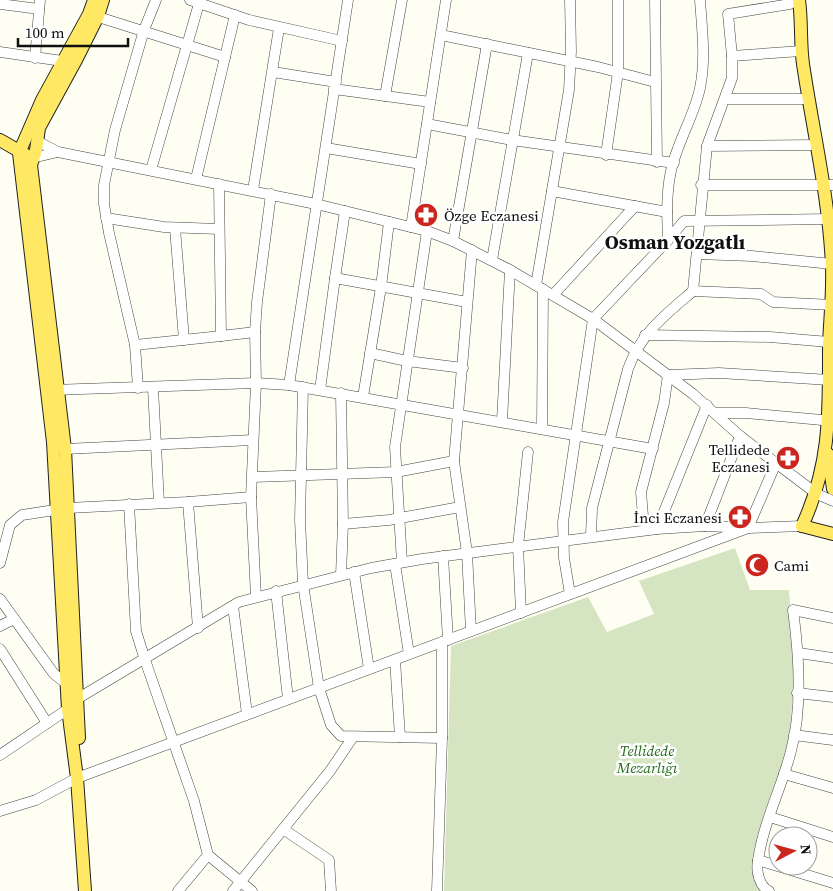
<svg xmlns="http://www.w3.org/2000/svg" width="833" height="891" font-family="'Source Serif 4',serif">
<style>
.cemetery{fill:#d5e4c1}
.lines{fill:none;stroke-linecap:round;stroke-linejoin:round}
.minor-casing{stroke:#434343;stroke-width:11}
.major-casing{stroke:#212121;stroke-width:14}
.minor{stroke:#fff;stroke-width:10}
.major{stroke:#ffe863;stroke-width:12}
.labels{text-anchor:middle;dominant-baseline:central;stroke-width:5;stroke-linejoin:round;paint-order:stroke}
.poi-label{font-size:15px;fill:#101010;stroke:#fff;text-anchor:start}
.park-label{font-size:15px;font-style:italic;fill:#246d1b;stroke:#fff}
.district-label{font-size:20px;font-weight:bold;fill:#101010;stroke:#fff}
</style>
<rect width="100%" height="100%" fill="#fffef3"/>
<polygon class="cemetery" points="735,548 750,590 789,590 795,665 789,747 763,834 753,879 763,891 444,891 451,646 588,597 607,632 654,614 639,581"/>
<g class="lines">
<g class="minor-casing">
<g id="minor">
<polyline points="190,0 249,20 342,41"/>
<polyline points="655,0 657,162"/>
<polyline points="0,4 39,9"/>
<polyline points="92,15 225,57"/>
<polyline points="441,35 598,67 655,82"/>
<polyline points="0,52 69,62"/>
<polyline points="732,56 728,14 790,4"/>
<polyline points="35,58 40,0"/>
<polyline points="273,72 336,82"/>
<polyline points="334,89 430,102"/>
<polyline points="385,96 402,0"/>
<polyline points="725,99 808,99"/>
<polyline points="427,124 512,140 674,163"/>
<polyline points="37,141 58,152 316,204 427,231 453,241 510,270 593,319 693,394 740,436 817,494 833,501"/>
<polyline points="707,146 816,145"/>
<polyline points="326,148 421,164"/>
<polyline points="606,155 618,72 618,0"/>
<polyline points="32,158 58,152"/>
<polyline points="151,170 200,0"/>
<polyline points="196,179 235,15"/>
<polyline points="219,184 221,336 255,332"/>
<polyline points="701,185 833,185"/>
<polyline points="253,190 279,28"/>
<polyline points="552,191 667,212"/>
<polyline points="106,218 164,227 219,229"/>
<polyline points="411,227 446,0"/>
<polyline points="175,228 184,340"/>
<polyline points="668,240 684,221 828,219"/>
<polyline points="453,241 487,44"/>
<polyline points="697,254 752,256 832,264"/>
<polyline points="492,260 528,53"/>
<polyline points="335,278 345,211"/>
<polyline points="536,285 569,90 571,51 570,0"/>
<polyline points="693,291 761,294 773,302 833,305"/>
<polyline points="553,295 635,206"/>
<polyline points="645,335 770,337 829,342"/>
<polyline points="135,345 221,336"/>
<polyline points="370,353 407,361 463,368"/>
<polyline points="289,385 348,0"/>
<polyline points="303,387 300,520 303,584 319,688 331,725 341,736 442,738"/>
<polyline points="138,388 135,345 109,233 104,204 104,185 115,130 144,30 156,0"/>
<polyline points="153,388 159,503"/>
<polyline points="52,390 256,383 289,385 653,449"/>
<polyline points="320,390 335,278 467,302"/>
<polyline points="341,393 343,524 341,575"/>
<polyline points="363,397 381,287 389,222"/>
<polyline points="717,413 746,413 833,421"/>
<polyline points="502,421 510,270"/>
<polyline points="542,429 543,289"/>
<polyline points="740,436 705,526 748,528 776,463"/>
<polyline points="65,449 253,440"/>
<polyline points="454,461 472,250"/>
<polyline points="253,477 396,472 454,461 467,553 471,631"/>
<polyline points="188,502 198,628"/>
<polyline points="129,504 136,631 145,660 194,801 208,855 252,891"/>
<polyline points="343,524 389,520 460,507"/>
<polyline points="657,529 705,526"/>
<polyline points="647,530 643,516 641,492 664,403 668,375 719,373 830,380"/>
<path d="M 591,536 L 592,508 L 628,369 C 641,333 664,316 693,291 L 707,146 L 732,78 L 732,56 L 801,51"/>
<polyline points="443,556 448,640"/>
<polyline points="402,562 395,447 427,231"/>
<polyline points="0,563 10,525 22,515 68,508 188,502 251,497"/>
<polyline points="395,564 409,654"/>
<polyline points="354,572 369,669"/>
<polyline points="276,591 288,699"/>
<path d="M 570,594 L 564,558 L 563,522 L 593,319 L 668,240 C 667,217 666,193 671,171 C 677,142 694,117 700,88 C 706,59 702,29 700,0"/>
<polyline points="256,597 251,497 256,383 255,332 257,302 271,194"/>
<polyline points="0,599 54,674 67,684"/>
<polyline points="233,606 247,714"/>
<polyline points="521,613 518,546 528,452"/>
<polyline points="0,626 14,619"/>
<polyline points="0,649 47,723"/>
<polyline points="799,653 833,658"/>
<polyline points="395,660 400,737"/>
<polyline points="797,693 833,697"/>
<polyline points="77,699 239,602 371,568 422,559 657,529 707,405"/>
<polyline points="794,735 833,740"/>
<polyline points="0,755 68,709"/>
<polyline points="784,774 833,788"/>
<polyline points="0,811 36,800 77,778 748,528 802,526"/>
<polyline points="770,817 833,837"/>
<polyline points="283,829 329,860 331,891"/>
<polyline points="758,860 833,883"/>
<polyline points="178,891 208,855"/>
<polyline points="233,891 330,771 353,737"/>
<polyline points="437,891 442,738 442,642"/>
<path d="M 769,891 C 759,886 756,871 758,861 C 763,823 782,787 791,751 C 803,707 799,654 793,610 L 833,618"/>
</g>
</g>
<g class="major-casing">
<g id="major">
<path d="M 799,0 C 802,21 800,43 803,64 C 813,131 829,198 832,266 C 833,293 830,319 829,345 C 829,412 831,464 802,526"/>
<polyline points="0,140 26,155"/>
<polyline points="828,454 833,489"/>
<polyline points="802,526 833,534"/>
<polyline points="79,738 65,449 31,165 36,150 39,128 75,62 98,16 103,0"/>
<polyline points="85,891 77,778 68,709 53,442 19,153 42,100 89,14 94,0"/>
</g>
</g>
<use href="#minor" class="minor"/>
<use href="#major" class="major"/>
</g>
<defs>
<g id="pharmacy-disc" transform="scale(1.25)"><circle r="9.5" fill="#ca261e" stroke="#fff"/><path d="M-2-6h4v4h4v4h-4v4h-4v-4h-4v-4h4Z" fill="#fff"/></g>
<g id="mosque-disc" transform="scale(1.25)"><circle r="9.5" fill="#ca261e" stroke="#fff"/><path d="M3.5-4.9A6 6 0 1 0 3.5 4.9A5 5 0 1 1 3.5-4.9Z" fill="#fff"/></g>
</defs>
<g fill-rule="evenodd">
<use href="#pharmacy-disc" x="426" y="215"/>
<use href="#pharmacy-disc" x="788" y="458"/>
<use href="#pharmacy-disc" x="740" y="517"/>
<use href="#mosque-disc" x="757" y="565"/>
</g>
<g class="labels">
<g class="poi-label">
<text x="444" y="215">Özge Eczanesi</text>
<text x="770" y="449" text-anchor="end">Tellidede<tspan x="770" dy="17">Eczanesi</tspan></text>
<text x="722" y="517" text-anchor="end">İnci Eczanesi</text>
<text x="774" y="565">Cami</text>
</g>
<g class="park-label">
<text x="647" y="750">Tellidede<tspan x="647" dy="17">Mezarlığı</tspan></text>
</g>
<g class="district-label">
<text x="675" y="242">Osman Yozgatlı</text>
</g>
</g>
<g transform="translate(793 851) rotate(84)"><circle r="24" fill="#ffffff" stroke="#9f9f9f"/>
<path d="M0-4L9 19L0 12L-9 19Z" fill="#ca261e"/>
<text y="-8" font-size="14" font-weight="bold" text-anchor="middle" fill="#101010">N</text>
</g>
<path d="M18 38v8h110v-8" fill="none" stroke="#101010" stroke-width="2.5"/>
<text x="25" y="38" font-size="15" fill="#101010" stroke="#ffffff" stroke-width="4" paint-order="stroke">100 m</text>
</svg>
